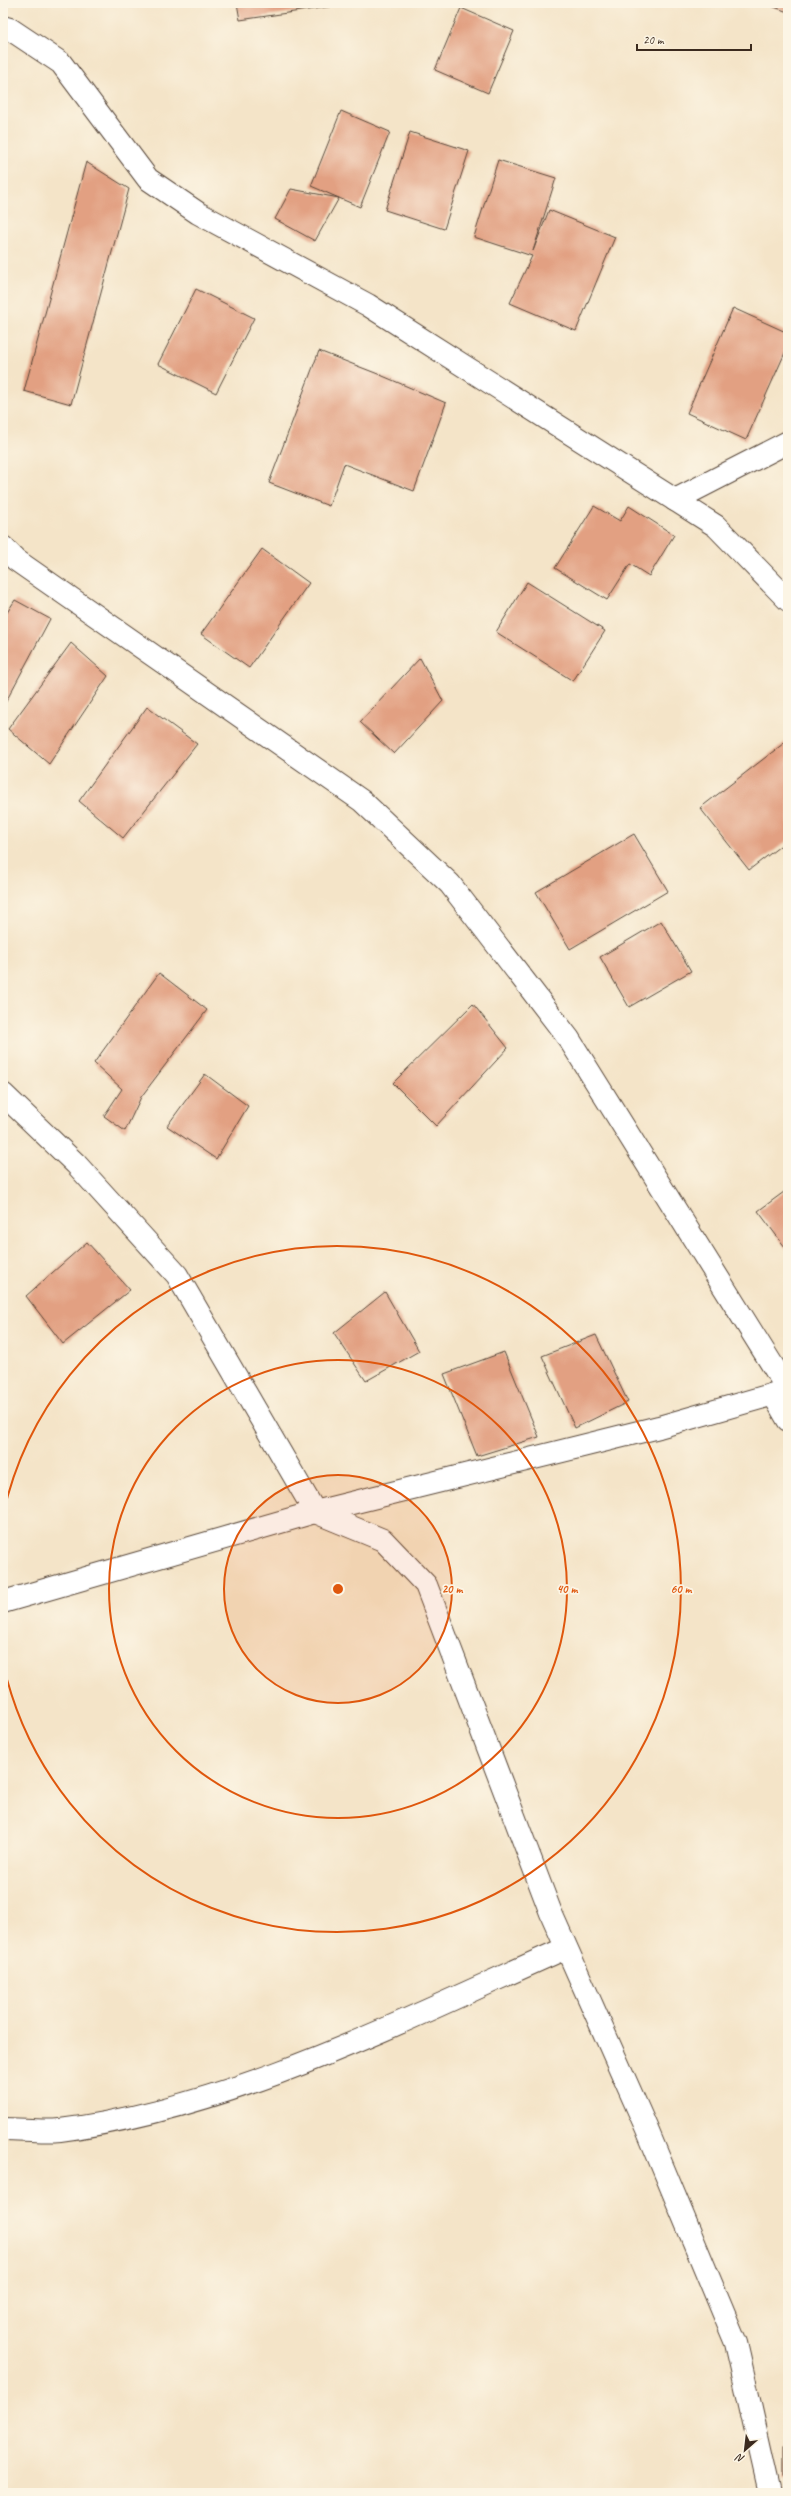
<svg xmlns="http://www.w3.org/2000/svg" width="791" height="2496" font-family="Caveat,sans-serif">
<style>
.building{fill:#e2a082}
.lines{fill:none;stroke-linecap:round;stroke-linejoin:round}
.street-casing{stroke:#574638;stroke-width:24}
.street{stroke:#fff;stroke-width:22}
.ring{fill:none;stroke:#df570d;stroke-width:2}
.centre{fill:#df570d;stroke:#fcf5e5;stroke-width:2}
.ring-label{font-size:12px;text-anchor:middle;font-weight:bold;fill:#df570d;stroke:#fcf5e5;stroke-width:3.5;stroke-linejoin:round;paint-order:stroke}
</style>
<rect width="100%" height="100%" fill="#fcf5e5"/>
<filter id="ink" filterUnits="userSpaceOnUse"><feTurbulence type="fractalNoise" baseFrequency=".025" numOctaves="2"/><feDisplacementMap in="SourceGraphic" scale="8" xChannelSelector="R" yChannelSelector="G"/><feConvolveMatrix kernelMatrix="1 2 1 2 8 2 1 2 1" color-interpolation-filters="sRGB"/></filter>
<filter id="wash" filterUnits="userSpaceOnUse"><feTurbulence type="fractalNoise" baseFrequency=".012" numOctaves="4" result="noise"/><feDisplacementMap in="SourceGraphic" scale="16" xChannelSelector="R" yChannelSelector="G"/><feGaussianBlur stdDeviation="0.9" result="paint"/><feColorMatrix in="noise" values="0 0 0 0 0 0 0 0 0 0 0 0 0 0 0 0 0 1.4 0 .05"/><feComposite in="paint" operator="in"/></filter>
<g filter="url(#wash)">
<rect width="100%" height="100%" fill="#f4e4c8"/>
<g id="blocks">
<g class="building">
<polygon points="237,3 340,3 341,5 240,20"/>
<polygon points="763,3 788,3 788,12"/>
<polygon points="461,8 514,31 488,93 435,70"/>
<polygon points="341,111 390,132 360,207 311,186"/>
<polygon points="410,132 469,151 444,229 385,210"/>
<polygon points="498,160 556,178 533,251 549,210 615,237 576,331 510,303 532,256 474,237"/>
<polygon points="86,162 129,189 71,404 24,391"/>
<polygon points="291,189 339,198 315,241 275,219"/>
<polygon points="196,289 254,318 216,393 158,364"/>
<polygon points="733,308 788,333 788,346 746,440 687,413"/>
<polygon points="319,351 378,374 446,403 414,491 344,464 329,506 269,483"/>
<polygon points="594,506 620,521 629,506 674,535 649,576 630,564 607,600 555,568"/>
<polygon points="262,549 309,583 249,668 201,634"/>
<polygon points="527,582 605,631 573,681 496,632"/>
<polygon points="15,600 50,619 3,707 3,619"/>
<polygon points="71,643 108,676 49,764 8,729"/>
<polygon points="420,658 443,701 394,754 360,722"/>
<polygon points="147,707 197,744 123,838 79,801"/>
<polygon points="788,740 788,840 749,870 700,808"/>
<polygon points="634,834 668,891 570,949 536,892"/>
<polygon points="661,921 691,971 629,1007 600,957"/>
<polygon points="159,973 207,1010 141,1097 125,1131 104,1116 122,1089 94,1063"/>
<polygon points="473,1004 508,1048 436,1126 393,1083"/>
<polygon points="205,1074 248,1106 216,1159 167,1126"/>
<polygon points="788,1189 788,1251 758,1211"/>
<polygon points="87,1242 130,1290 63,1344 26,1296"/>
<polygon points="385,1292 419,1351 366,1381 334,1333"/>
<polygon points="596,1335 628,1402 575,1428 542,1356"/>
<polygon points="504,1352 539,1437 477,1456 444,1374"/>
<rect x="783" y="2446" width="5" height="30"/>
</g>
</g>
</g>
<g filter="url(#ink)">
<use href="#blocks" fill-opacity="0" stroke="#574638" stroke-width="1"/>
<g class="lines">
<g class="street-casing">
<g id="street">
<polyline points="3,27 10,29 61,63 148,179 198,213 368,305 716,526 788,600"/>
<polyline points="675,500 788,442"/>
<polyline points="3,547 16,560 362,801 450,884 569,1039 788,1390"/>
<polyline points="3,1094 76,1164 177,1275 315,1512 383,1540 426,1585 551,1913 646,2127 736,2343 770,2493"/>
<polyline points="773,1394 788,1420"/>
<polyline points="3,1602 315,1512 659,1427 788,1390"/>
<path d="M 3,2129 C 22,2129 42,2132 60,2130 C 234,2108 407,2018 566,1948"/>
</g>
</g>
<use href="#street" class="street"/>
</g>
</g>
<circle cx="338" cy="1589" r="114" fill="#df570d" fill-opacity=".12"/>
<g class="ring">
<circle cx="338" cy="1589" r="114"/>
<circle cx="338" cy="1589" r="229"/>
<path d="M3 1515A343 343 0 1 1 3 1663"/>
</g>
<circle cx="338" cy="1589" r="6" class="centre"/>
<g class="ring-label">
<text x="452" y="1593">20 m</text>
<text x="567" y="1593">40 m</text>
<text x="681" y="1593">60 m</text>
</g>
<rect width="791" height="2496" fill="none" stroke="#fcf5e5" stroke-width="16"/>
<g transform="translate(745 2450) rotate(208)" stroke="#fcf5e5" stroke-width="3" paint-order="stroke">
<path d="M0-3L7 15L0 10L-7 15Z" fill="#3b2a1e"/>
<text y="-6" font-size="11" font-weight="bold" text-anchor="middle" fill="#3b2a1e">N</text>
</g>
<path d="M637 44v6h114v-6" fill="none" stroke="#3b2a1e" stroke-width="2"/>
<text x="643" y="44" font-size="12" fill="#3b2a1e" stroke="#fcf5e5" stroke-width="3" paint-order="stroke">20 m</text>
</svg>
